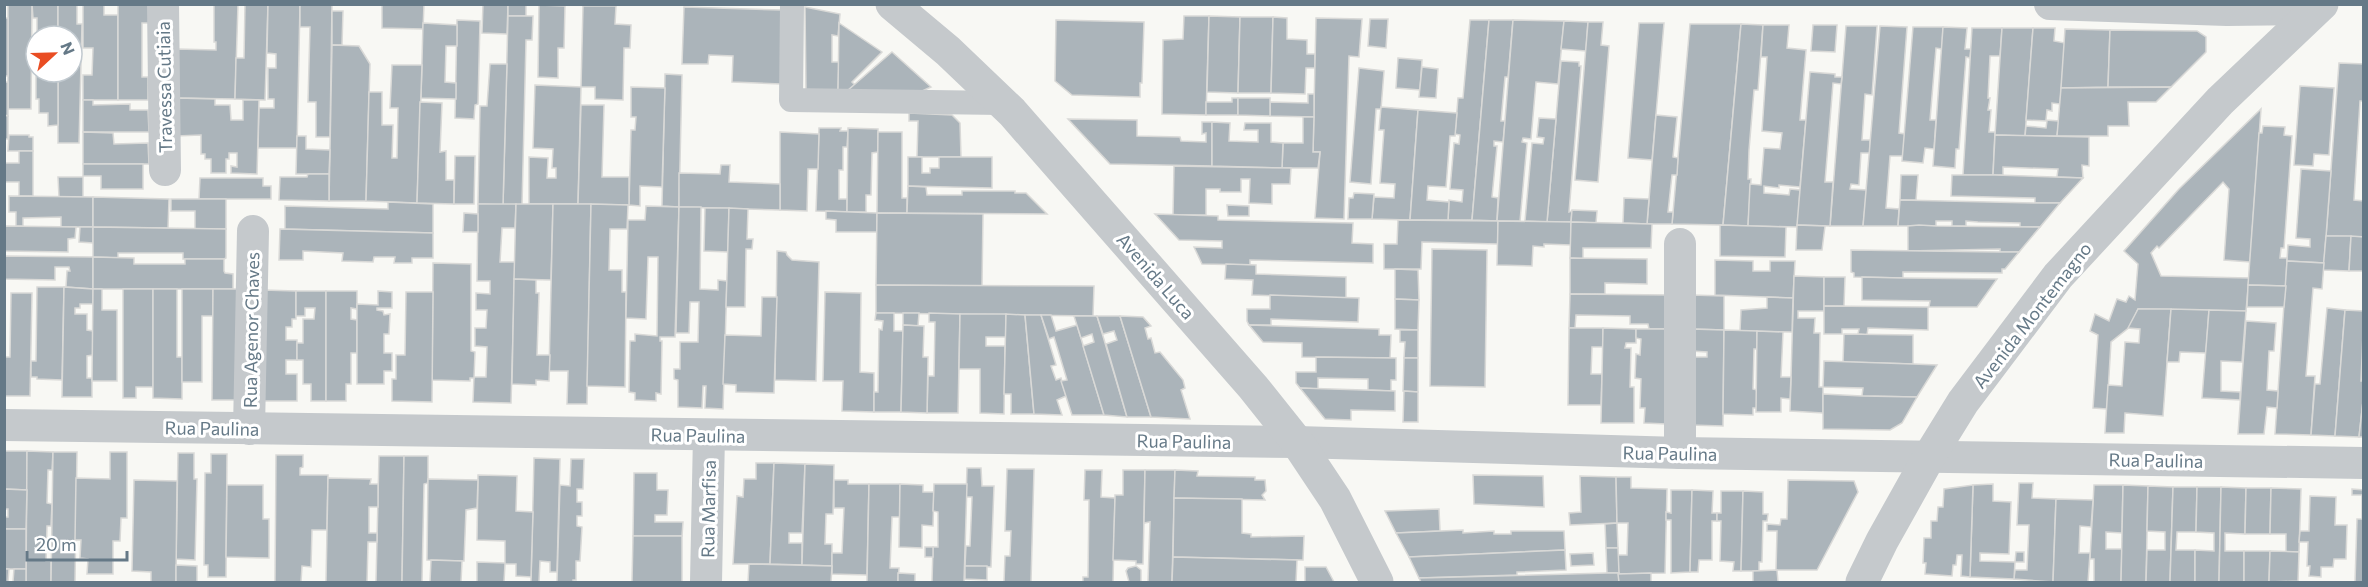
<svg xmlns="http://www.w3.org/2000/svg" width="2368" height="587" font-family="Commissioner,sans-serif">
<style>
.building{fill:#abb4ba;stroke:#d9d9d7;stroke-width:1.5}
.lines{fill:none;stroke-linecap:round;stroke-linejoin:round}
.pedestrian{stroke:#c5c9cc;stroke-width:24}
.minor{stroke:#c5c9cc;stroke-width:32}
.tertiary{stroke:#c5c9cc;stroke-width:33}
.labels{text-anchor:middle;dominant-baseline:central;stroke-width:6;stroke-linejoin:round;paint-order:stroke}
.street-label{font-size:18px;fill:#657987;stroke:#fff}
</style>
<rect width="100%" height="100%" fill="#f8f8f4"/>
<g class="building">
<polygon points="8,4 32,4 31,109 8,109"/>
<polygon points="32,4 58,4 58,36 37,36 37,18 33,18"/>
<polygon points="58,4 77,4 77,24 82,24 79,143 58,143 58,72 72,72 72,36 58,36"/>
<polygon points="83,4 104,4 104,15 118,15 118,100 83,100 83,75 92,75 93,48 83,48"/>
<polygon points="118,4 149,4 149,23 142,23 142,77 148,77 148,100 118,100"/>
<polygon points="214,4 238,4 235,99 177,98 177,49 216,50 216,42 214,42"/>
<polygon points="245,4 268,4 265,100 235,99 236,58 244,58"/>
<polygon points="268,4 300,4 297,148 258,148 259,108 274,108 274,99 268,99 268,68 276,68 276,54 267,53"/>
<polygon points="300,4 332,4 330,137 316,137 316,102 308,102 310,27 300,27"/>
<polygon points="382,4 424,4 423,29 382,28"/>
<polygon points="483,4 508,5 507,34 482,33"/>
<rect x="508" y="5" width="18" height="11"/>
<polygon points="539,5 565,6 564,48 558,48 558,78 538,77"/>
<polygon points="583,6 616,6 615,24 631,25 630,48 624,48 623,100 595,99 595,87 581,87"/>
<polygon points="684,7 782,10 781,84 732,82 733,56 709,55 708,64 682,64"/>
<polygon points="805,7 840,14 838,36 832,35 832,62 839,62 838,91 806,90"/>
<polygon points="332,11 343,11 342,45 332,45"/>
<polygon points="508,16 533,16 532,40 526,40 522,205 503,205"/>
<polygon points="1184,16 1209,16 1206,115 1162,114 1163,40 1183,39"/>
<polygon points="1209,16 1240,17 1238,93 1207,92"/>
<polygon points="1240,17 1273,17 1271,93 1238,93"/>
<polygon points="1273,17 1287,18 1287,39 1307,40 1307,54 1315,54 1315,68 1306,68 1305,94 1271,93"/>
<rect x="4" y="18" width="4" height="58"/>
<polygon points="1316,18 1362,19 1359,57 1349,56 1344,219 1315,218 1320,152 1313,152"/>
<polygon points="1370,19 1388,19 1386,48 1368,46"/>
<polygon points="457,20 480,21 478,104 475,105 474,119 455,118"/>
<polygon points="1056,20 1144,22 1142,83 1140,83 1140,97 1072,95 1055,81"/>
<polygon points="1470,20 1489,20 1472,220 1448,220 1449,200 1462,202 1463,190 1450,189 1454,143 1459,144 1460,135 1455,134 1458,98 1463,98"/>
<polygon points="1489,20 1513,20 1508,77 1505,77 1501,121 1505,121 1503,142 1494,141 1494,146 1497,146 1492,197 1498,198 1497,221 1472,220"/>
<polygon points="1513,20 1564,21 1558,84 1536,82 1531,139 1523,138 1522,142 1527,143 1520,221 1497,221"/>
<polygon points="1564,21 1588,22 1586,51 1561,49"/>
<polygon points="1588,22 1603,22 1601,45 1609,46 1598,182 1575,180"/>
<polygon points="423,23 457,25 457,46 446,46 445,82 456,83 456,99 421,98"/>
<polygon points="839,23 882,52 852,82 855,85 847,91 838,91"/>
<polygon points="1639,23 1664,23 1652,160 1628,158"/>
<polygon points="1690,24 1741,24 1723,225 1672,224"/>
<polygon points="1741,24 1763,25 1758,90 1754,90 1749,150 1748,179 1751,179 1748,226 1723,225"/>
<polygon points="1763,25 1789,25 1787,48 1806,50 1800,120 1806,120 1800,187 1779,185 1779,188 1764,186 1764,193 1789,195 1790,189 1800,190 1798,227 1748,226 1750,184 1761,185 1764,148 1780,149 1782,133 1762,131 1767,57 1761,57"/>
<polygon points="1813,25 1837,25 1835,52 1811,51"/>
<polygon points="1846,26 1877,26 1872,95 1865,94 1862,140 1870,140 1870,153 1861,153 1859,185 1851,184 1850,189 1867,190 1863,226 1830,226"/>
<polygon points="1880,26 1907,27 1899,133 1905,134 1903,156 1890,156 1886,208 1899,209 1898,226 1863,226"/>
<polygon points="1913,27 1943,27 1942,49 1936,48 1930,120 1936,120 1934,149 1925,148 1923,163 1902,161"/>
<polygon points="1943,27 1967,28 1965,49 1971,49 1970,58 1966,57 1959,149 1956,149 1955,168 1933,166"/>
<polygon points="1972,28 2002,28 2000,56 1990,56 1988,98 1990,98 1988,110 1991,110 1989,132 1995,132 1993,175 1963,175"/>
<polygon points="2002,28 2033,28 2025,136 1995,135"/>
<polygon points="2033,28 2055,28 2054,41 2065,43 2060,104 2052,103 2052,111 2047,110 2046,120 2059,121 2057,136 2025,136 2026,126 2046,128 2047,121 2026,120"/>
<polygon points="2065,29 2110,30 2108,87 2061,88"/>
<polygon points="2110,30 2197,31 2206,37 2206,52 2171,87 2108,87"/>
<polygon points="332,45 359,46 370,64 366,201 329,201"/>
<polygon points="892,52 931,87 920,92 847,91"/>
<polygon points="1398,58 1422,60 1420,90 1396,88"/>
<polygon points="1561,61 1579,62 1579,66 1581,66 1569,212 1572,211 1571,222 1547,222"/>
<polygon points="2339,63 2364,64 2364,101 2360,101 2354,200 2364,201 2364,237 2326,236"/>
<polygon points="490,64 507,64 503,205 478,204 480,106 487,106"/>
<polygon points="392,65 422,65 417,203 366,201 369,92 382,92 382,125 393,125 392,158 397,158 398,108 390,108"/>
<polygon points="1422,67 1438,69 1436,98 1419,97"/>
<polygon points="1359,68 1384,71 1381,109 1376,109 1371,184 1350,182"/>
<polygon points="36,72 58,72 58,125 48,126 48,113 39,113 39,99 36,99"/>
<polygon points="1810,72 1835,74 1835,77 1842,77 1841,84 1833,83 1825,182 1833,182 1830,226 1797,225"/>
<polygon points="665,74 682,75 679,207 662,206"/>
<polygon points="4,82 8,82 8,116 4,115"/>
<polygon points="535,85 581,87 578,204 529,204 529,157 548,158 547,178 556,178 556,168 552,168 553,149 533,148"/>
<polygon points="2300,86 2334,88 2329,155 2314,154 2313,166 2294,165"/>
<polygon points="631,87 665,88 662,187 640,186 640,206 629,205 631,130 635,130 636,117 631,117"/>
<polygon points="2171,87 2156,102 2128,102 2129,126 2108,126 2108,136 2057,136 2061,88"/>
<polygon points="1308,94 1314,94 1314,117 1270,116 1270,102 1308,103"/>
<polygon points="177,98 215,99 215,105 230,105 231,120 243,120 243,100 259,100 257,174 231,173 231,166 237,167 237,153 229,153 229,159 226,159 226,173 211,173 211,159 205,159 205,154 201,154 201,135 176,136"/>
<polygon points="1232,98 1238,98 1238,115 1206,115 1206,102 1232,102"/>
<polygon points="1238,98 1270,98 1270,116 1238,115"/>
<polygon points="83,100 93,100 93,105 130,104 130,110 148,110 149,132 83,132"/>
<polygon points="420,102 442,103 440,152 446,151 446,180 454,180 454,204 417,203"/>
<polygon points="581,105 604,105 602,177 629,177 629,205 578,204"/>
<polygon points="1381,107 1418,110 1410,220 1372,219 1374,197 1394,198 1395,184 1380,183 1384,130 1379,130"/>
<polygon points="2261,109 2250,262 2224,260 2229,189 2223,182 2159,248 2157,246 2151,253 2161,276 2249,278 2246,311 2138,309 2131,326 2111,342 2107,409 2093,408 2098,335 2090,331 2095,314 2109,321 2117,299 2126,302 2129,296 2135,300 2138,264 2124,251 2179,189"/>
<polygon points="1418,110 1457,113 1455,136 1450,136 1446,187 1428,186 1427,200 1449,202 1448,220 1410,220"/>
<polygon points="909,113 952,115 960,123 961,157 917,157 918,121 909,121"/>
<polygon points="4,115 8,116 8,139 4,139"/>
<polygon points="1656,115 1677,117 1673,157 1678,158 1677,175 1672,175 1668,212 1673,212 1672,224 1647,224"/>
<polygon points="1303,117 1314,117 1313,152 1320,152 1318,168 1282,168 1283,143 1303,143"/>
<polygon points="1539,118 1556,119 1547,222 1525,221 1532,143 1543,144 1544,138 1537,137"/>
<polygon points="1068,119 1137,120 1137,136 1180,137 1181,141 1206,142 1206,133 1202,134 1202,122 1212,122 1212,166 1110,164"/>
<polygon points="1212,122 1230,123 1229,141 1258,142 1258,130 1244,130 1245,123 1271,123 1271,142 1283,143 1282,168 1212,166"/>
<polygon points="2263,126 2285,127 2284,135 2292,136 2284,248 2281,248 2280,258 2287,258 2286,286 2248,285 2259,133 2262,133"/>
<polygon points="819,128 841,128 840,131 848,131 847,147 843,147 843,170 839,170 839,199 847,199 847,212 816,211"/>
<polygon points="848,128 878,129 878,152 872,153 871,195 866,195 866,212 847,212"/>
<polygon points="83,132 113,133 114,144 148,143 149,164 83,164"/>
<polygon points="780,132 819,134 818,169 808,169 807,211 780,210"/>
<polygon points="878,132 902,132 902,198 907,198 907,213 877,213"/>
<polygon points="9,135 29,135 29,137 33,137 33,151 8,151"/>
<polygon points="1995,135 2089,137 2089,166 2082,165 2083,178 2057,177 2058,169 2003,167 2003,175 1993,175"/>
<polygon points="297,136 306,136 306,149 330,150 329,174 296,174"/>
<polygon points="19,151 33,151 33,196 19,196 19,182 4,182 4,163 19,163"/>
<polygon points="455,156 475,156 474,204 454,204"/>
<polygon points="908,157 922,157 922,173 930,173 930,168 939,168 939,157 992,157 992,188 908,186"/>
<polygon points="83,164 143,164 143,189 101,189 101,176 83,176"/>
<polygon points="721,165 730,165 729,182 780,184 780,210 679,207 679,173 720,174"/>
<polygon points="1174,166 1291,168 1290,184 1272,184 1272,204 1249,203 1250,179 1241,179 1241,192 1220,192 1220,189 1206,189 1206,215 1173,215"/>
<polygon points="2301,169 2331,171 2324,263 2287,261 2288,245 2310,247 2310,239 2296,238"/>
<polygon points="308,174 329,174 329,201 279,200 280,177 307,177"/>
<polygon points="1901,175 1918,175 1916,200 1900,200"/>
<polygon points="1952,175 1995,175 2083,178 2060,203 2035,203 2035,198 1951,196"/>
<polygon points="58,177 83,177 83,197 59,197"/>
<polygon points="200,178 263,178 263,186 271,186 271,199 199,199"/>
<polygon points="908,186 926,187 927,195 962,195 962,191 1015,191 1015,193 1026,193 1047,214 907,213"/>
<polygon points="1354,193 1374,194 1372,219 1348,219 1349,198 1353,198"/>
<polygon points="9,196 93,197 93,227 61,227 61,217 23,218 23,226 16,226 16,212 9,212"/>
<polygon points="93,197 169,199 168,228 93,227"/>
<polygon points="1624,198 1649,199 1647,224 1623,223"/>
<polygon points="171,199 226,199 226,229 195,229 195,211 171,211"/>
<polygon points="1900,200 2035,203 2060,203 2040,227 2020,227 2020,223 1978,222 1966,221 1966,226 1952,226 1952,221 1936,221 1936,226 1898,226"/>
<polygon points="388,202 433,204 433,233 285,229 285,206 388,209"/>
<polygon points="478,204 516,204 515,228 502,228 500,262 515,262 511,403 473,402 474,377 486,377 487,347 475,346 475,328 486,328 487,310 476,310 476,293 490,294 490,281 477,281"/>
<polygon points="516,204 553,204 551,280 514,279"/>
<polygon points="553,204 591,204 587,404 567,404 568,371 549,371"/>
<polygon points="591,204 628,205 627,229 610,229 609,270 622,270 622,292 626,292 625,387 587,386"/>
<polygon points="1227,205 1249,206 1249,216 1228,216"/>
<polygon points="646,206 679,207 675,337 660,337 660,341 662,341 661,394 656,393 656,401 635,400 635,393 629,392 630,341 635,341 635,334 657,336 658,257 648,257 646,319 626,318 628,220 645,220"/>
<polygon points="679,207 701,207 700,289 718,290 718,280 727,281 723,409 705,408 706,386 703,386 702,408 678,407 678,380 674,379 674,369 680,369 680,342 698,342 699,302 690,302 689,333 676,333"/>
<polygon points="705,208 729,208 728,252 704,251"/>
<polygon points="729,208 748,209 747,239 753,239 752,249 746,249 745,307 726,307"/>
<polygon points="1572,210 1597,211 1596,223 1571,222"/>
<polygon points="826,211 877,213 877,232 836,232 836,220 826,219"/>
<polygon points="464,213 478,214 478,232 463,232"/>
<polygon points="877,213 983,214 982,286 876,285"/>
<polygon points="1155,214 1218,216 1218,220 1353,223 1352,243 1373,244 1373,263 1250,260 1250,265 1202,264 1194,247 1222,248 1222,241 1179,240"/>
<polygon points="1398,220 1498,221 1498,244 1422,242 1421,269 1384,269 1384,244 1397,244"/>
<polygon points="1498,221 1571,222 1571,245 1544,244 1544,247 1533,246 1532,266 1497,265"/>
<polygon points="1571,222 1652,224 1651,248 1583,248 1583,259 1570,258"/>
<polygon points="1720,225 1786,227 1785,257 1720,256"/>
<polygon points="1797,225 1825,226 1822,250 1796,250"/>
<polygon points="1919,225 1936,226 2040,227 2019,252 2000,252 2000,249 1908,251 1908,226"/>
<polygon points="4,226 76,227 75,238 68,239 68,252 4,251"/>
<polygon points="80,227 93,227 93,243 79,242"/>
<polygon points="93,227 226,229 226,258 224,259 183,259 183,253 118,253 118,258 93,257"/>
<polygon points="280,229 433,233 433,258 412,258 412,263 394,263 395,257 374,257 373,262 342,261 343,253 303,251 303,260 279,260"/>
<polygon points="2326,236 2351,236 2349,271 2323,270"/>
<polygon points="2351,236 2364,237 2364,271 2349,271"/>
<polygon points="1432,249 1487,250 1485,387 1430,386"/>
<polygon points="1851,250 2000,252 2019,252 2005,269 2002,269 2002,273 1903,272 1903,278 1854,277 1854,273 1851,272"/>
<polygon points="777,251 786,252 787,255 792,260 819,262 816,381 775,380"/>
<polygon points="4,256 93,257 93,289 66,287 67,271 70,271 69,267 55,267 55,280 4,279"/>
<polygon points="93,257 134,258 134,264 185,264 185,259 224,259 224,271 225,273 233,274 233,289 93,289"/>
<polygon points="1570,258 1647,259 1647,284 1605,283 1605,294 1570,294"/>
<polygon points="1715,260 1753,261 1753,271 1770,271 1770,261 1795,261 1793,298 1715,295"/>
<polygon points="2287,261 2324,263 2322,289 2313,288 2306,376 2315,376 2311,435 2275,434"/>
<polygon points="433,263 471,264 471,351 475,352 474,378 470,378 470,381 432,380"/>
<polygon points="1226,264 1256,265 1256,274 1346,277 1346,298 1252,295 1253,280 1225,279"/>
<polygon points="1395,269 1418,270 1419,300 1395,299"/>
<polygon points="1794,276 1824,277 1824,311 1798,311 1798,318 1815,318 1814,333 1820,333 1819,387 1823,387 1823,413 1790,411"/>
<polygon points="1824,277 1845,277 1844,306 1824,306"/>
<polygon points="1862,277 1903,278 1997,279 1977,307 1929,307 1930,301 1862,300"/>
<polygon points="514,279 536,280 536,293 539,293 537,355 550,355 549,381 536,380 536,385 512,384"/>
<polygon points="876,285 1094,286 1093,316 876,313"/>
<polygon points="2248,285 2286,286 2284,307 2247,307"/>
<polygon points="37,287 64,287 62,380 37,379 37,377 31,377 31,361 36,361"/>
<polygon points="64,287 93,289 93,304 80,304 80,308 75,308 75,314 87,314 87,330 93,331 93,355 87,356 87,378 92,378 92,397 62,397"/>
<polygon points="93,289 102,289 102,310 117,310 117,381 92,381"/>
<polygon points="123,289 153,289 153,387 136,387 136,398 123,398"/>
<polygon points="153,289 177,289 177,357 182,357 182,399 153,398"/>
<polygon points="182,289 213,289 213,316 202,316 202,382 182,382"/>
<polygon points="213,289 240,289 239,400 212,400"/>
<polygon points="263,290 296,291 296,319 292,319 292,327 286,327 286,340 297,340 297,360 286,360 286,374 297,374 297,401 263,401"/>
<polygon points="296,291 326,291 326,401 311,401 311,384 303,384 303,360 297,360 297,343 303,343 303,319 314,319 315,308 305,308 305,316 296,316"/>
<polygon points="326,291 357,291 357,309 351,308 351,319 357,320 357,353 351,353 351,384 346,384 346,401 326,401"/>
<polygon points="378,291 392,292 392,308 377,308 377,310 383,311 384,315 390,314 389,334 384,334 384,353 392,353 392,371 384,371 384,384 357,384 357,304 378,305"/>
<polygon points="406,292 433,292 432,402 392,401 392,379 396,379 396,355 405,355"/>
<polygon points="825,292 861,293 860,372 874,373 874,412 842,411 843,381 823,381"/>
<polygon points="11,293 32,293 30,396 4,396 4,357 10,357"/>
<polygon points="1570,294 1670,295 1670,329 1649,329 1648,324 1630,324 1630,316 1576,315 1575,328 1569,328"/>
<polygon points="1270,295 1359,298 1358,322 1271,319 1271,325 1249,325 1247,321 1247,309 1270,309"/>
<polygon points="1691,295 1724,296 1724,330 1691,329"/>
<polygon points="762,297 777,297 774,393 736,392 736,385 723,384 725,335 761,336"/>
<polygon points="1767,297 1793,298 1792,332 1740,331 1741,310 1767,308"/>
<polygon points="1395,299 1419,300 1418,330 1395,329"/>
<polygon points="1824,306 1928,307 1928,330 1868,328 1867,335 1858,334 1859,329 1842,329 1842,334 1824,334"/>
<polygon points="2327,308 2345,310 2335,436 2311,435 2315,384 2320,384"/>
<polygon points="2138,309 2171,309 2163,416 2125,413 2124,433 2105,433 2108,385 2122,386 2125,342 2139,343 2140,329 2128,328"/>
<polygon points="2171,309 2209,310 2206,353 2180,352 2179,362 2167,362"/>
<polygon points="2209,310 2246,311 2242,362 2221,361 2221,391 2240,392 2240,400 2202,398"/>
<polygon points="2345,310 2364,311 2361,381 2364,381 2364,392 2359,437 2335,436"/>
<polygon points="876,313 894,313 894,331 903,331 901,412 874,412 874,392 878,392 879,329 882,330 883,321 875,320"/>
<polygon points="903,313 919,313 918,326 903,325"/>
<polygon points="929,313 960,314 958,413 927,413 928,376 934,376 935,322 929,322"/>
<polygon points="960,314 1006,314 1006,337 986,337 986,346 1005,346 1004,414 980,413 980,369 959,369"/>
<polygon points="1006,314 1025,315 1034,414 1011,414 1011,394 1004,394"/>
<polygon points="1025,315 1041,315 1056,365 1051,366 1056,380 1061,378 1066,396 1057,400 1062,415 1034,414"/>
<polygon points="1041,315 1051,315 1056,331 1077,325 1104,415 1072,415 1061,381 1067,380 1054,337 1049,339"/>
<polygon points="1074,316 1097,316 1127,417 1104,415 1083,346 1094,342 1092,334 1081,338"/>
<polygon points="1097,316 1120,316 1151,417 1127,417 1106,344 1117,340 1114,331 1103,334"/>
<polygon points="1120,316 1143,317 1151,326 1145,328 1148,339 1151,338 1155,353 1160,352 1183,380 1185,388 1181,390 1190,419 1151,417"/>
<polygon points="2246,321 2276,323 2274,351 2269,351 2267,390 2278,391 2277,408 2267,407 2264,434 2238,434"/>
<polygon points="903,325 924,326 923,357 928,357 927,413 901,412"/>
<polygon points="1249,325 1379,329 1379,335 1391,335 1390,358 1302,357 1302,343 1263,342"/>
<polygon points="1569,328 1603,328 1603,347 1592,347 1591,374 1602,374 1601,405 1568,405"/>
<polygon points="1603,328 1636,329 1636,343 1626,343 1625,348 1631,348 1630,387 1634,387 1634,423 1601,423"/>
<polygon points="1636,329 1670,329 1667,424 1644,423 1645,408 1640,408 1641,379 1635,378 1636,354 1640,355 1641,339 1636,338"/>
<polygon points="1691,329 1724,330 1723,426 1690,425 1695,357 1707,357 1707,352 1691,351"/>
<polygon points="1400,330 1418,330 1418,358 1404,358 1405,342 1400,342"/>
<polygon points="1724,330 1757,331 1757,349 1754,349 1753,389 1757,390 1757,408 1753,408 1753,415 1723,414"/>
<polygon points="1757,331 1783,332 1781,377 1791,377 1790,399 1781,398 1781,412 1756,412"/>
<polygon points="1844,334 1913,335 1913,364 1843,362"/>
<polygon points="1316,357 1396,358 1396,380 1391,380 1391,391 1368,390 1368,379 1318,378 1318,389 1300,388 1296,383 1296,372 1316,372"/>
<polygon points="1404,358 1418,358 1418,392 1403,391"/>
<polygon points="1824,361 1913,364 1937,365 1917,397 1862,396 1863,388 1823,387"/>
<polygon points="1300,388 1395,391 1395,411 1351,410 1351,420 1325,419"/>
<polygon points="1404,391 1418,392 1418,422 1403,422"/>
<polygon points="2364,392 2364,437 2359,437"/>
<polygon points="1823,394 1862,396 1917,397 1902,423 1890,430 1823,429"/>
<polygon points="4,451 27,451 27,490 4,489"/>
<polygon points="27,451 53,452 52,470 48,470 47,503 52,504 51,526 47,526 46,561 51,561 51,582 26,582"/>
<polygon points="53,452 77,452 75,582 51,582"/>
<polygon points="110,452 127,452 127,518 121,518 120,541 113,541 113,574 87,574 88,559 80,558 81,540 75,540 76,478 110,479"/>
<polygon points="178,453 194,453 194,479 197,479 195,560 176,559"/>
<polygon points="211,454 227,454 226,577 208,577 208,565 204,565 205,473 211,473"/>
<polygon points="276,455 303,455 303,467 300,468 300,475 328,475 327,530 312,530 311,567 302,566 301,582 275,582"/>
<polygon points="379,456 404,456 402,582 376,582"/>
<polygon points="404,456 428,456 428,483 424,484 422,582 402,582"/>
<polygon points="534,458 560,459 557,572 550,572 550,562 540,561 539,582 531,582"/>
<polygon points="571,459 584,459 583,489 577,489 577,502 582,502 582,516 577,516 577,526 582,527 580,561 576,561 576,580 573,580 573,582 557,582 560,485 570,486"/>
<polygon points="756,463 774,463 770,564 733,564 737,496 743,497 744,479 756,479"/>
<polygon points="774,463 805,464 802,533 789,533 789,543 802,543 802,565 770,564"/>
<polygon points="805,464 834,465 833,514 826,514 825,544 832,544 832,566 802,565"/>
<polygon points="967,468 981,468 982,486 994,486 991,567 965,566 966,546 970,546 972,497 966,497"/>
<polygon points="1007,469 1034,469 1031,582 1004,582 1005,556 1010,556 1011,531 1005,531"/>
<polygon points="1085,470 1102,470 1101,497 1115,498 1113,582 1083,582 1083,577 1088,577 1089,500 1084,500"/>
<polygon points="1123,470 1145,470 1143,564 1136,564 1136,561 1113,560 1115,498 1115,495 1123,495"/>
<polygon points="1145,470 1175,470 1172,582 1148,582 1150,522 1144,523"/>
<polygon points="1175,470 1198,471 1197,476 1255,477 1255,480 1265,480 1266,491 1262,495 1265,500 1174,498"/>
<polygon points="634,473 657,473 657,490 668,490 667,515 655,515 655,522 683,522 682,536 633,536"/>
<polygon points="478,475 517,476 516,511 533,512 531,577 516,576 516,564 505,564 504,582 477,582 477,562 505,563 505,541 477,540"/>
<polygon points="1473,475 1543,476 1544,507 1474,504"/>
<polygon points="1580,476 1616,477 1617,523 1570,525 1569,513 1581,512"/>
<polygon points="1616,477 1631,477 1631,488 1667,489 1665,573 1618,574 1618,555 1627,555 1628,523 1617,523"/>
<polygon points="328,478 371,479 370,484 378,484 378,507 369,507 369,533 377,533 377,542 368,542 367,582 326,582"/>
<polygon points="428,479 478,480 477,508 466,510 464,561 427,560"/>
<polygon points="134,480 177,481 176,582 151,582 151,572 132,571"/>
<polygon points="834,480 848,480 848,484 869,484 867,575 832,574 832,553 842,553 844,508 834,508"/>
<polygon points="1788,480 1854,481 1858,492 1817,570 1776,570 1777,531 1767,531 1767,524 1780,525 1781,519 1787,519"/>
<polygon points="2019,483 2033,483 2032,498 2056,499 2053,582 2014,579 2015,570 2027,570 2029,525 2017,525"/>
<polygon points="869,484 900,484 900,517 892,517 890,568 899,568 898,582 867,582"/>
<polygon points="900,484 923,485 923,492 934,492 933,526 922,525 922,548 899,547"/>
<polygon points="934,484 967,484 964,582 932,582 933,547 938,547 938,512 933,511"/>
<polygon points="1993,484 1993,501 2011,502 2009,554 1980,553 1980,561 2015,562 2014,579 1970,577 1973,485"/>
<polygon points="227,485 263,485 263,519 269,519 269,558 226,557"/>
<polygon points="1973,485 1970,577 1961,576 1962,555 1957,555 1956,565 1953,565 1952,576 1925,574 1926,563 1923,563 1924,538 1931,538 1931,521 1937,521 1938,507 1943,507 1944,489"/>
<polygon points="2094,485 2123,485 2122,533 2106,532 2106,549 2122,549 2121,582 2094,582 2094,559 2090,559"/>
<polygon points="2123,485 2148,486 2146,582 2121,582"/>
<polygon points="2148,486 2173,487 2170,582 2146,582 2147,550 2165,550 2165,532 2147,531"/>
<polygon points="2173,487 2197,487 2196,532 2177,532 2176,550 2195,550 2195,582 2170,582"/>
<polygon points="2197,487 2221,487 2219,582 2195,582 2195,550 2214,551 2214,533 2196,532"/>
<polygon points="2221,487 2246,488 2245,534 2225,533 2225,551 2244,551 2244,582 2219,582"/>
<polygon points="2246,488 2271,488 2270,534 2245,534"/>
<polygon points="2271,488 2301,489 2299,552 2286,552 2286,534 2270,534"/>
<polygon points="4,489 27,490 26,529 4,529 4,517 8,517 8,509 4,509"/>
<polygon points="2352,489 2364,490 2364,582 2355,582 2357,519 2362,519 2362,495 2352,495"/>
<polygon points="1671,490 1692,490 1690,572 1671,573 1671,520 1666,520 1666,512 1671,513"/>
<polygon points="1692,490 1713,491 1712,513 1717,513 1717,521 1712,521 1712,560 1699,560 1698,572 1690,572"/>
<polygon points="1721,491 1743,491 1741,571 1733,571 1734,562 1720,561 1721,521 1717,521 1717,513 1721,513"/>
<polygon points="1743,491 1763,492 1763,514 1768,514 1767,521 1763,521 1762,562 1759,562 1759,571 1741,571"/>
<polygon points="2310,496 2336,497 2335,525 2347,525 2346,559 2334,559 2333,567 2321,567 2321,577 2309,576 2310,566 2307,566 2308,542 2299,542 2300,531 2309,531"/>
<polygon points="1174,498 1242,499 1242,533 1251,534 1251,537 1304,536 1303,560 1173,557"/>
<polygon points="2056,499 2093,500 2091,527 2080,526 2079,553 2090,553 2088,582 2053,582"/>
<polygon points="1439,509 1440,531 1396,533 1385,511"/>
<polygon points="1617,523 1618,548 1606,548 1605,524"/>
<rect x="4" y="529" width="22" height="40"/>
<polygon points="1463,530 1463,533 1494,531 1494,534 1511,534 1511,531 1564,531 1565,550 1409,557 1396,533"/>
<polygon points="633,536 682,536 682,582 632,582"/>
<rect x="925" y="547" width="8" height="10"/>
<polygon points="1606,548 1618,548 1619,573 1607,573"/>
<polygon points="1565,550 1566,570 1517,572 1517,575 1419,578 1409,557"/>
<polygon points="2244,551 2270,551 2269,582 2244,582"/>
<polygon points="2270,551 2299,552 2298,581 2269,582"/>
<polygon points="2016,552 2024,552 2024,562 2015,562"/>
<polygon points="1593,553 1594,565 1571,566 1570,554"/>
<polygon points="1173,557 1297,560 1296,582 1172,582"/>
<polygon points="431,560 462,561 461,582 430,582"/>
<polygon points="749,564 832,566 831,582 748,582"/>
<polygon points="176,565 197,566 197,582 176,582"/>
<polygon points="965,566 987,566 987,580 965,579"/>
<polygon points="1136,566 1141,570 1141,582 1129,582 1126,571 1128,568"/>
<polygon points="1305,567 1326,567 1334,582 1305,582"/>
<polygon points="4,569 9,569 8,582 4,582"/>
<polygon points="14,569 26,569 26,582 13,582"/>
<polygon points="1777,570 1778,582 1753,582 1753,571"/>
<polygon points="898,573 915,574 915,582 898,582"/>
<polygon points="1607,573 1619,573 1619,582 1421,582 1419,578"/>
<polygon points="1651,573 1651,582 1619,582 1618,574"/>
</g>
<g class="lines">
<polyline class="pedestrian" points="792,4 791,100 1001,103"/>
<g class="minor">
<polyline points="163,4 165,170"/>
<polyline points="2050,4 2227,10 2316,9"/>
<polyline points="4,425 1297,442 1680,453 2364,463"/>
<polyline points="249,429 253,231"/>
<polyline points="1680,453 1680,244"/>
<polyline points="706,582 709,435"/>
</g>
<g class="tertiary">
<polyline points="892,4 948,51 1012,112 1253,387 1297,442 1335,499 1377,582"/>
<polyline points="1862,582 1882,541 1929,457 1963,402 2058,276 2220,101 2322,4"/>
</g>
</g>
<g class="labels">
<g class="street-label">
<text transform="translate(164 87) rotate(-91)">Travessa Cutiaia</text>
<text transform="translate(1156 276) rotate(49)">Avenida Luca</text>
<text transform="translate(2032 315) rotate(-52)">Avenida Montemagno</text>
<text transform="translate(251 330) rotate(-89)">Rua Agenor Chaves</text>
<text transform="translate(212 428) rotate(1)">Rua Paulina</text>
<text transform="translate(698 435) rotate(1)">Rua Paulina</text>
<text transform="translate(1184 441) rotate(1)">Rua Paulina</text>
<text transform="translate(1670 453) rotate(1)">Rua Paulina</text>
<text transform="translate(2156 460) rotate(1)">Rua Paulina</text>
<text transform="translate(708 509) rotate(-89)">Rua Marfisa</text>
</g>
</g>
<rect width="2368" height="587" fill="none" stroke="#657987" stroke-width="12"/>
<g transform="translate(54 54) rotate(68)"><circle r="28" fill="#ffffff" stroke="#c1c9cf" stroke-width="1.5"/>
<path d="M0-4.5L10 22L0 15L-10 22Z" fill="#e94d23"/>
<text y="-9" font-size="16" font-weight="bold" text-anchor="middle" fill="#657987">N</text>
</g>
<path d="M27 551v9h100v-9" fill="none" stroke="#657987" stroke-width="3"/>
<text x="36" y="551" font-size="18" fill="#657987" stroke="#ffffff" stroke-width="4.5" paint-order="stroke">20 m</text>
</svg>
